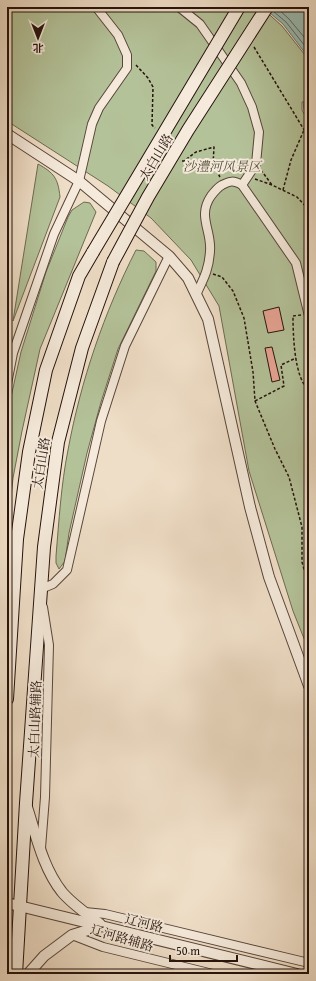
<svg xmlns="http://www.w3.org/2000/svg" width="316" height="981" font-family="'Gentium Book Plus','Noto Serif SC',serif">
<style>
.green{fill:#b4c299;stroke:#6c6a52}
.water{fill:#9abcb3;stroke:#6b7870}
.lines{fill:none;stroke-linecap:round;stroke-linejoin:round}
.shore{stroke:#606760;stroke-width:1}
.building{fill:#e7a494;stroke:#25120c}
.minor-casing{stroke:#58453b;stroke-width:10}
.tertiary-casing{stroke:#58453b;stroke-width:12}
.secondary-casing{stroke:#25120c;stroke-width:14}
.path{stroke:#25120c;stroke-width:1.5;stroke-dasharray:3 2;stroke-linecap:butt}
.minor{stroke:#f5eadb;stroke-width:8}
.tertiary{stroke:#f5eadb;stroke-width:10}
.secondary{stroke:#f5eadb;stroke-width:12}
.secondary-bridge-casing{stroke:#25120c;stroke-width:14;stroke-linecap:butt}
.secondary-bridge{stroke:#f5eadb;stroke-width:12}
.labels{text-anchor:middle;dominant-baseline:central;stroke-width:4;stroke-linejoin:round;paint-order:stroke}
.street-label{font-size:13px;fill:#25120c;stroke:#f5eadb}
.park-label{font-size:13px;font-style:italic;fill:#57503d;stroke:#f5eadb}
</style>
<rect width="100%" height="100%" fill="#efdec7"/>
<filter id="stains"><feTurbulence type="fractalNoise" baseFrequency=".005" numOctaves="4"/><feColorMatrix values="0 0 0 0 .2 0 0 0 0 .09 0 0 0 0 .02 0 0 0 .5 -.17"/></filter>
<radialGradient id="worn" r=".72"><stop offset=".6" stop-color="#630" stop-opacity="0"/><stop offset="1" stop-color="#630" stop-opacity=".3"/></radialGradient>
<g class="green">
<polygon points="7,7 261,7 282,26 309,60 309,101 302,102 302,110 309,123 309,651 293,611 249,471 219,306 191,260 151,218 108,186 7,121"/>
<path d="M 38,164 C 54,173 58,178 60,197 L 13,321 Z"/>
<polygon points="84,202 90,203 96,212 40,349 22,431 13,478 7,535 8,557 7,556 7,415 21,352 46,272 68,217 72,210"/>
<path d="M 136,250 L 144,251 L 156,262 L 156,271 L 118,349 L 101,402 L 87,453 L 69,533 L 65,561 L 59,569 L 56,563 L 56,556 C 59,521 61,485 68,450 C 81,380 104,313 136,250 Z"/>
</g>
<g class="water">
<polygon points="263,7 309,7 309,58 283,24"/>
<polygon points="309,101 309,121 304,110 303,102"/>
</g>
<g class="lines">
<g class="shore">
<polyline points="276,7 289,19 309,43"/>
<polyline points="273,11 286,22 309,51"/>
</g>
</g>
<g class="building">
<polygon points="279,307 284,330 268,333 263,311"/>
<polygon points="272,347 280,380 272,382 265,348"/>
</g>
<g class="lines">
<g class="minor-casing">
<g id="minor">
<polyline points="179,7 200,24 241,83 252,107 259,132 256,164 242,185"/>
<path d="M 196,295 C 204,278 209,269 210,251 C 212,231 197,216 211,196 C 214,192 217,188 222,185 C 230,181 233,180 242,185 L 296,263 L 309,316"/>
<polyline points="7,384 13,353 54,234 79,181 92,124 99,108 127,68 127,55 118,35 96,7"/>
<polyline points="41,593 41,589 53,584 67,570 101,421 125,346 169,256"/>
<polyline points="41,848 45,797 49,645 43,607"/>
<polyline points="85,912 105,914 309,963"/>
<polyline points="72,935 103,947 213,974"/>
</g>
</g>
<g class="tertiary-casing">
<g id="tertiary">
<polyline points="7,134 79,181 169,256 188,278 208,319 250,507 269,577 309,686"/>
<path d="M 27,807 C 36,835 43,868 62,892 C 72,904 87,914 100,924"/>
<polyline points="7,903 297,974"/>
<polyline points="28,974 44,956 72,935 101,926"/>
</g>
</g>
<g class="secondary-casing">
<g id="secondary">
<polyline points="7,699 17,539 29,452 46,370 79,276 93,252"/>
<polyline points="16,974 26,803 44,547 58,442 82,348 113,262"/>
</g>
</g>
<g class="path">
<polyline points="254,47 309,138"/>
<polyline points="136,65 148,78 153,87 152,125 155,128"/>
<polyline points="182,161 184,161 196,152 214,147 213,165 220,177"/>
<polyline points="261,170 272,185"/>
<polyline points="255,179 272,185 297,197 309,210"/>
<polyline points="283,190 291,160 304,130"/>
<polyline points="213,274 222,277 233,291 244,318 253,372 255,401 275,449 289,477 302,527 302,562 309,587"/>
<path d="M 301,315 L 293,316 C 293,333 294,379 309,390"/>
<polyline points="255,401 284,386 281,365 296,358"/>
</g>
<use href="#minor" class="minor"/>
<use href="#tertiary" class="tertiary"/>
<use href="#secondary" class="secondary"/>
<g class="secondary-bridge-casing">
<g id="secondary-bridge">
<polyline points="93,252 239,7"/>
<polyline points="113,262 148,197 188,130 267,7"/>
</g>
</g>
<use href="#secondary-bridge" class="secondary-bridge"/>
</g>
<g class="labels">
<g class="street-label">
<text transform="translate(156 157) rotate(-59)">太白山路</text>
<text transform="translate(41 463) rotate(-81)">太白山路</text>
<text transform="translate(35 719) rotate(-88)">太白山路辅路</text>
<text transform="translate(144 923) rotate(14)">辽河路</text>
<text transform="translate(122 938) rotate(16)">辽河路辅路</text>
</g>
<g class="park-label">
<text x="222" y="166">沙澧河风景区</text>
</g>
</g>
<rect width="316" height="981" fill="none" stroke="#efdec7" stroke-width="24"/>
<rect x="8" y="8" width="300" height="965" fill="none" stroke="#25120c" stroke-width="2"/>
<rect x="12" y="12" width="292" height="957" fill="none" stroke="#25120c"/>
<g transform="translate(38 38) rotate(180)" stroke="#f5eadb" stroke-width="3" paint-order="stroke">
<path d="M0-3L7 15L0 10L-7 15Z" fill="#25120c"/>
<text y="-6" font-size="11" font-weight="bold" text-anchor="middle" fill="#25120c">北</text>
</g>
<path d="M170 955v6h67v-6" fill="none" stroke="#25120c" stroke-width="2"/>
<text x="176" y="955" font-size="12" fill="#25120c" stroke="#f5eadb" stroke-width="3" paint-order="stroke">50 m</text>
<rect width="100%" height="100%" filter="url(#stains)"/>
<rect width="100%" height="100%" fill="url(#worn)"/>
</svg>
